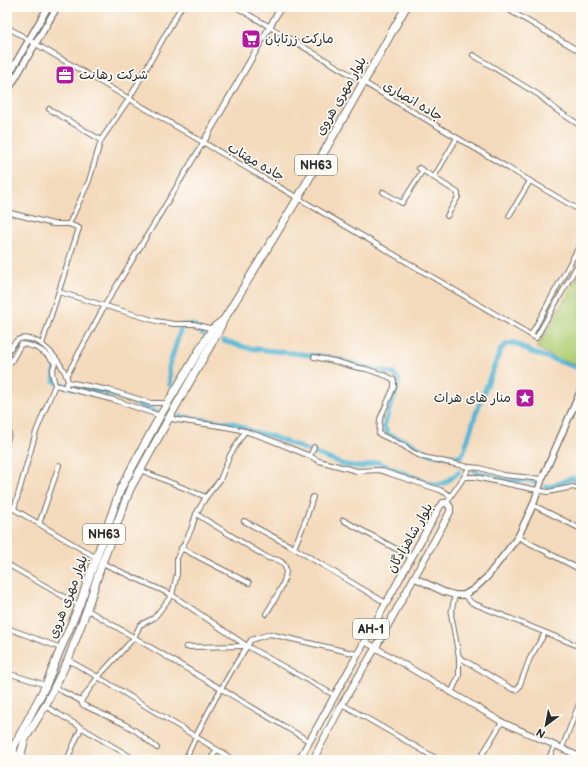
<svg xmlns="http://www.w3.org/2000/svg" width="588" height="767" font-family="'Balsamiq Sans','Playpen Sans Arabic',sans-serif">
<style>
.green{fill:#b0cd73;stroke:#6e7c4f}
.lines{fill:none;stroke-linecap:round;stroke-linejoin:round}
.canal{stroke:#56b6d4;stroke-width:5}
.minor-casing{stroke:#71685e;stroke-width:6}
.tertiary-casing{stroke:#71685e;stroke-width:7}
.secondary-casing{stroke:#71685e;stroke-width:8}
.primary-casing{stroke:#71685e;stroke-width:8}
.trunk-casing{stroke:#71685e;stroke-width:9}
.minor{stroke:#fff;stroke-width:4}
.tertiary{stroke:#fff;stroke-width:5}
.secondary{stroke:#fff;stroke-width:5.5}
.primary{stroke:#fff;stroke-width:6}
.trunk{stroke:#fff;stroke-width:7}
.labels{text-anchor:middle;dominant-baseline:central;stroke-width:3.5;stroke-linejoin:round;paint-order:stroke}
.shield{fill:#fdfcf7;stroke:#6a6a68;stroke-width:1}
.shield-label{font-size:12px;font-weight:bold;fill:#2b2b2b}
.poi-label{font-size:13px;fill:#2b2b2b;stroke:#fdfcf7;text-anchor:start}
.street-label{font-size:13px;fill:#2b2b2b;stroke:#fdfcf7}
</style>
<rect width="100%" height="100%" fill="#fdfcf7"/>
<filter id="ink" filterUnits="userSpaceOnUse"><feTurbulence type="fractalNoise" baseFrequency=".025" numOctaves="2"/><feDisplacementMap in="SourceGraphic" scale="8" xChannelSelector="R" yChannelSelector="G"/><feConvolveMatrix kernelMatrix="1 2 1 2 8 2 1 2 1" color-interpolation-filters="sRGB"/></filter>
<filter id="wash" filterUnits="userSpaceOnUse"><feTurbulence type="fractalNoise" baseFrequency=".012" numOctaves="4" result="noise"/><feDisplacementMap in="SourceGraphic" scale="16" xChannelSelector="R" yChannelSelector="G"/><feGaussianBlur stdDeviation="0.9" result="paint"/><feColorMatrix in="noise" values="0 0 0 0 0 0 0 0 0 0 0 0 0 0 0 0 0 1.4 0 .05"/><feComposite in="paint" operator="in"/></filter>
<g filter="url(#wash)">
<rect width="100%" height="100%" fill="#f4dabc"/>
<polygon class="green" points="581,271 581,365 557,359 537,348"/>
<g class="lines">
<g class="canal">
<polyline points="223,341 248,348 327,357 394,374 399,380 397,391 391,404 384,426 388,435 407,441 424,451 433,455 460,457 464,451 476,413 501,349 507,344 515,343 531,352 581,369"/>
<polyline points="7,358 11,357 21,341 31,342 51,355"/>
<polyline points="56,362 54,381 71,388 104,392 133,402 157,413"/>
<polyline points="170,385 169,367 182,325 193,325 203,334"/>
<polyline points="180,417 234,423 253,432 271,436 345,465 362,467 377,462 428,483 438,485 445,483 459,472"/>
<polyline points="475,472 507,481 529,480 535,483"/>
<path d="M 546,487 C 553,488 564,480 573,478 L 581,485"/>
</g>
</g>
</g>
<g filter="url(#ink)">
<g class="lines">
<g class="minor-casing">
<g id="minor">
<polyline points="236,7 581,211"/>
<polyline points="504,7 581,52"/>
<polyline points="7,27 536,338 581,259"/>
<polyline points="473,55 539,95 555,109 581,126"/>
<polyline points="49,109 101,140"/>
<polyline points="419,168 458,193 458,197 447,216"/>
<polyline points="434,177 457,138"/>
<polyline points="383,192 402,203 423,170"/>
<polyline points="7,212 53,224 69,224 89,181 101,140 129,99 181,7"/>
<polyline points="509,216 530,181"/>
<polyline points="59,292 156,321 174,324 194,324 213,329"/>
<polyline points="531,335 581,243"/>
<polyline points="42,344 79,228 69,224"/>
<path d="M 7,352 C 12,348 14,340 20,339 C 40,333 65,365 68,382 L 64,388"/>
<polyline points="314,357 334,361 355,367 366,369 387,376 394,380 394,387 380,419 379,434 404,446 412,452 423,457 469,467 480,468 503,475 542,479"/>
<path d="M 7,363 L 11,362 L 21,344 C 35,345 46,352 55,363 L 52,372 L 55,385 L 114,400 L 161,416"/>
<polyline points="67,375 105,305 203,143"/>
<polyline points="68,382 109,390 151,403 168,403"/>
<path d="M 168,418 C 193,424 219,424 244,431 C 266,437 289,448 310,456 L 319,461 L 357,471 L 379,470 L 440,490 L 451,496"/>
<polyline points="7,432 9,433 7,441"/>
<polyline points="310,456 314,447"/>
<polyline points="140,470 206,497"/>
<polyline points="466,477 475,477 542,491 548,492 573,487 581,490"/>
<path d="M 447,503 C 453,490 464,481 469,467"/>
<polyline points="7,505 95,557"/>
<polyline points="533,505 581,529"/>
<polyline points="14,509 36,432 55,385"/>
<path d="M 196,514 L 268,558 C 272,559 277,559 280,561 C 297,570 272,603 266,614"/>
<polyline points="343,520 411,557"/>
<polyline points="244,521 294,548 386,603"/>
<polyline points="39,524 59,465"/>
<polyline points="518,537 581,570"/>
<polyline points="181,548 249,583"/>
<polyline points="294,548 306,519 313,497"/>
<polyline points="102,563 172,595 247,646 334,695"/>
<polyline points="7,564 80,606"/>
<polyline points="464,595 472,603 581,647"/>
<polyline points="86,609 309,741"/>
<polyline points="7,628 61,648"/>
<polyline points="186,647 247,646"/>
<polyline points="459,657 512,689 516,690 519,687 530,658 545,633"/>
<polyline points="68,660 98,677 234,760"/>
<polyline points="7,673 46,685"/>
<polyline points="54,687 81,701"/>
<polyline points="451,693 459,676 459,657 451,614 455,595"/>
<polyline points="342,704 439,760"/>
<polyline points="45,706 136,760"/>
<polyline points="157,748 136,731 124,724 85,706 82,704 81,701 98,677 134,638 140,625 154,618 172,595 177,574 177,558 191,530 196,514 206,497 220,480 230,455 245,431"/>
<polyline points="562,748 581,699"/>
<polyline points="67,760 81,728"/>
<path d="M 185,760 C 203,719 226,678 251,640 L 270,634 L 357,654"/>
<polyline points="210,760 217,750"/>
<polyline points="479,760 502,722"/>
<polyline points="548,760 555,745"/>
</g>
</g>
<g class="tertiary-casing">
<g id="tertiary">
<polyline points="203,143 281,7"/>
<polyline points="364,641 502,722 581,757"/>
<polyline points="7,759 21,753"/>
</g>
</g>
<g class="secondary-casing">
<g id="secondary">
<polyline points="7,78 48,7"/>
<polyline points="7,92 57,7"/>
<polyline points="415,578 444,592 455,595 464,595 474,589 487,577 518,537 533,505 542,479 581,390"/>
</g>
</g>
<g class="primary-casing">
<polyline id="primary" points="299,760 440,506 443,503 447,503 450,507 450,512 376,647 342,704 313,760"/>
</g>
<g class="trunk-casing">
<g id="trunk">
<polyline points="14,760 13,757 14,746 46,685 61,648 79,606 121,488 160,416 212,329 222,321"/>
<polyline points="24,760 21,753 25,739 45,706 68,660 87,609 102,563 130,489 169,418 218,332 223,321 298,198 406,7"/>
</g>
</g>
<use href="#minor" class="minor"/>
<use href="#tertiary" class="tertiary"/>
<use href="#secondary" class="secondary"/>
<use href="#primary" class="primary"/>
<use href="#trunk" class="trunk"/>
</g>
</g>
<defs>
<g id="supermarket-square" transform="scale(1)"><rect x="-9" y="-9" width="18" height="18" rx="4" fill="#b5179e" stroke="#fdfcf7"/><path d="M-6-5.5h2.5l.6 2H6L4.5 2H-2.5L-4.4-4H-6ZM-1.5 3.2a1.3 1.3 0 1 0 .1 0ZM3 3.2a1.3 1.3 0 1 0 .1 0Z" fill="#fff"/></g>
<g id="office-square" transform="scale(1)"><rect x="-9" y="-9" width="18" height="18" rx="4" fill="#b5179e" stroke="#fdfcf7"/><path d="M-6-3h4V-5.5h4V-3h4V5H-6ZM-1-4.5V-3h2v-1.5ZM-6 0V1H6V0Z" fill="#fff"/></g>
<g id="sight-square" transform="scale(1)"><rect x="-9" y="-9" width="18" height="18" rx="4" fill="#b5179e" stroke="#fdfcf7"/><path d="M0-6L1.8-2.2L6-1.7L2.9 1.2L3.7 5.4L0 3.3L-3.7 5.4L-2.9 1.2L-6-1.7L-1.8-2.2Z" fill="#fff"/></g>
</defs>
<g fill-rule="evenodd">
<use href="#supermarket-square" x="251" y="39"/>
<use href="#office-square" x="65" y="75"/>
<use href="#sight-square" x="525" y="398"/>
</g>
<g class="labels">
<g class="shield">
<rect x="295" y="155" width="42" height="20" rx="3"/>
<rect x="83" y="524" width="42" height="20" rx="3"/>
<rect x="353" y="619" width="36" height="20" rx="3"/>
</g>
<g class="shield-label">
<text x="316" y="165">NH63</text>
<text x="104" y="534">NH63</text>
<text x="371" y="629">AH-1</text>
</g>
<g class="poi-label">
<text x="265" y="39">مارکت زرتابان</text>
<text x="79" y="75">شرکت رهانت</text>
<text x="511" y="398" text-anchor="end">منار های هرات</text>
</g>
<g class="street-label">
<text transform="translate(341 96) rotate(-60)">بلوار مهری هروی</text>
<text transform="translate(413 101) rotate(30)">جاده انصاری</text>
<text transform="translate(256 162) rotate(30)">جاده مهتاب</text>
<text transform="translate(410 538) rotate(-60)">بلوار شاهزادگان</text>
<text transform="translate(68 597) rotate(-69)">بلوار مهری هروی</text>
</g>
</g>
<rect width="588" height="767" fill="none" stroke="#fdfcf7" stroke-width="24"/>
<g transform="translate(546 725) rotate(212)" stroke="#fdfcf7" stroke-width="3" paint-order="stroke">
<path d="M0-3L7 15L0 10L-7 15Z" fill="#2b2b2b"/>
<text y="-6" font-size="11" font-weight="bold" text-anchor="middle" fill="#2b2b2b">N</text>
</g>
</svg>
